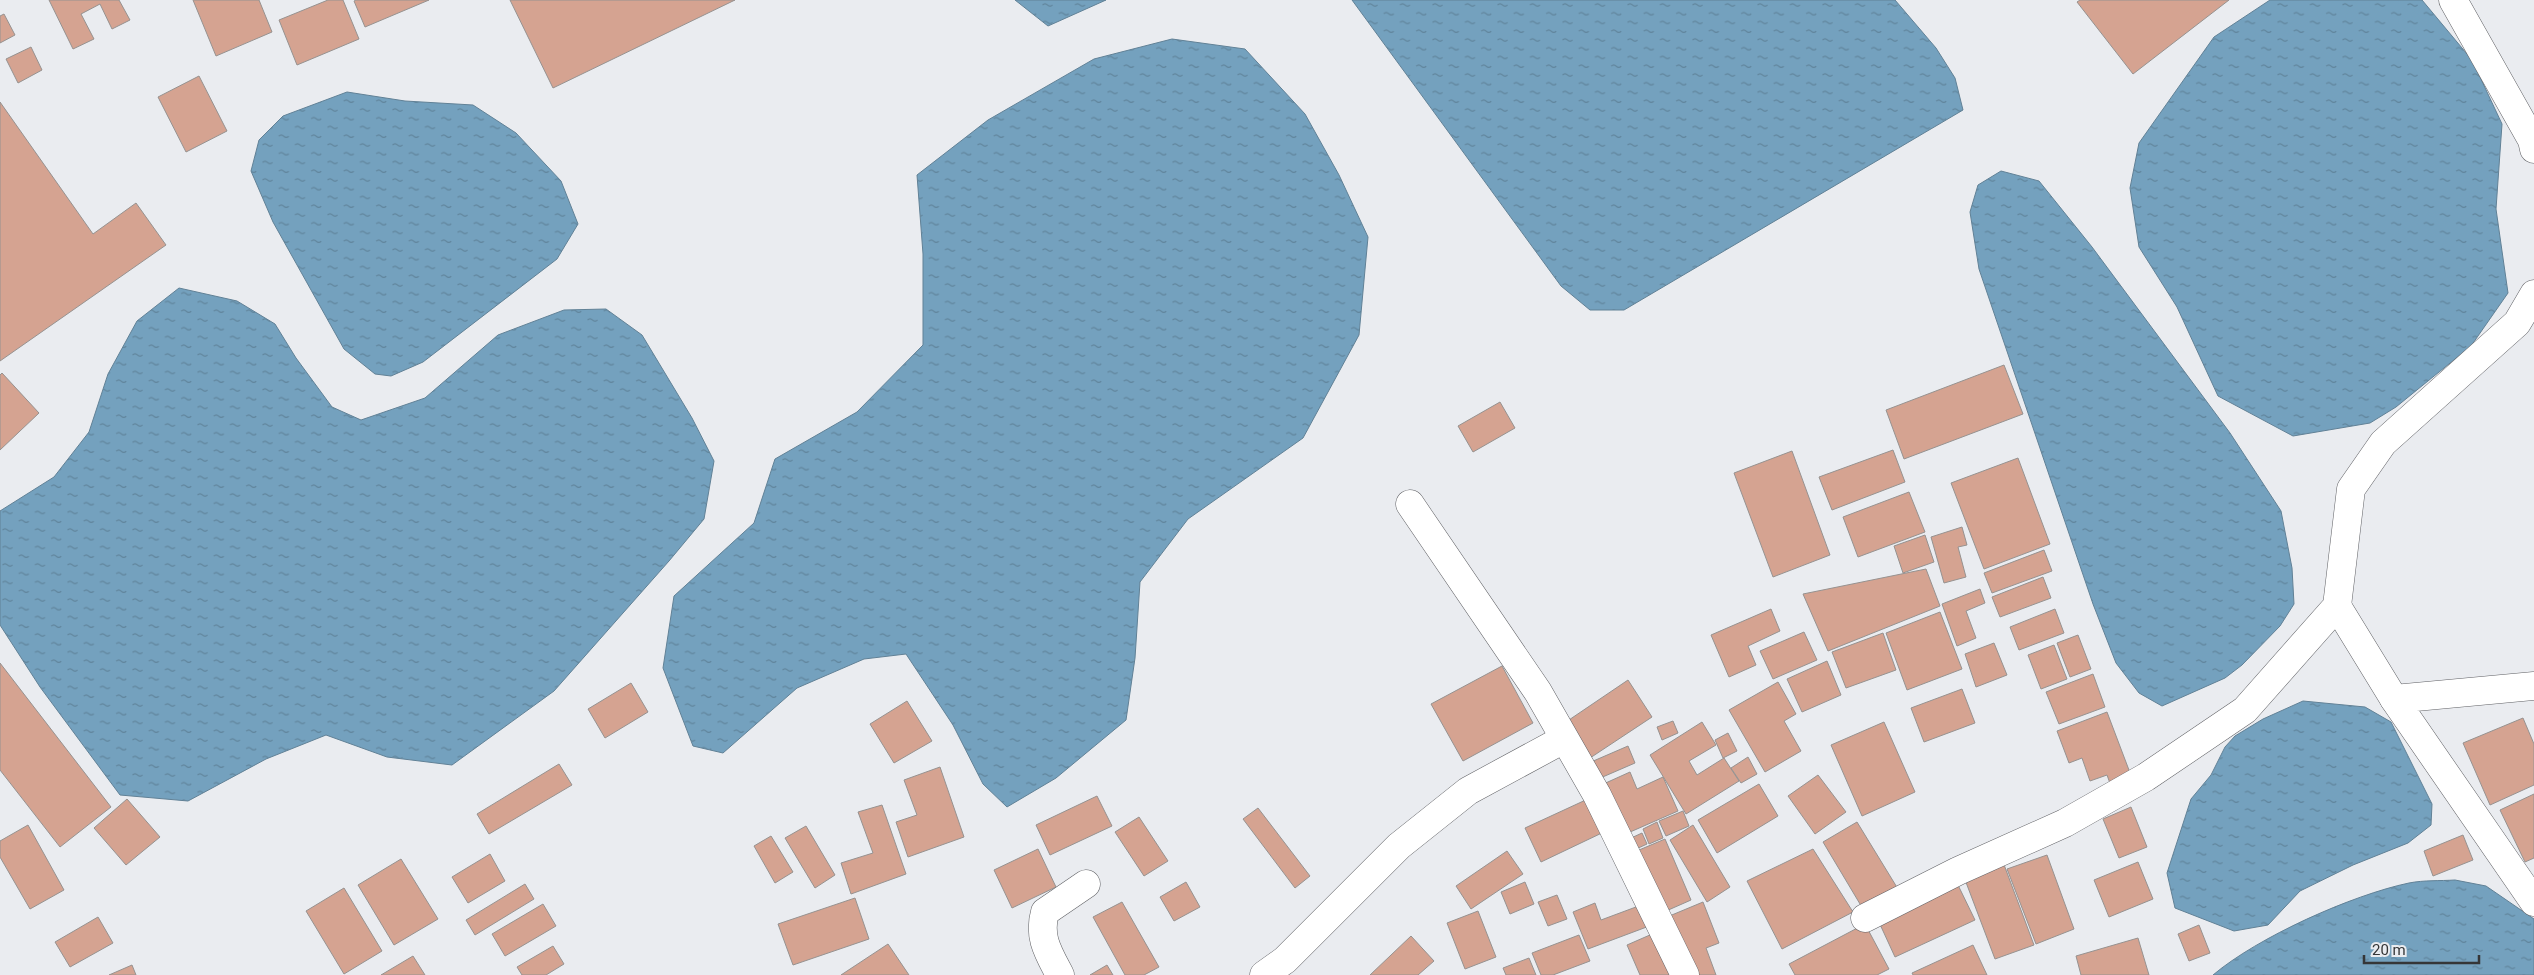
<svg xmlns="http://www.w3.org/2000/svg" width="2534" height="975" font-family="Roboto,sans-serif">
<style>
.water{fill:url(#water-ripples);stroke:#618196}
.building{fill:#d5a391;stroke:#969290}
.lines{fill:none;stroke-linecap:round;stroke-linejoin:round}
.street-casing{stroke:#606165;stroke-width:29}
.street{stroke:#fff;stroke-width:28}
</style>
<defs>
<pattern id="water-ripples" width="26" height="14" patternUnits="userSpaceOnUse" patternTransform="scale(1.25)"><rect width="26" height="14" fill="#74a1be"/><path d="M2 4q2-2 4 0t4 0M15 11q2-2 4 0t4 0" fill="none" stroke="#60849b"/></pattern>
</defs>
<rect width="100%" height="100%" fill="#eaecf0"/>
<g class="water">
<polygon points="1015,0 1106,0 1048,26"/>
<polygon points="1352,0 1895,0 1936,48 1955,78 1963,110 1624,310 1590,310 1561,286"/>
<polygon points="2270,0 2422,0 2472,60 2502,124 2496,209 2508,293 2471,346 2396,407 2370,423 2293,436 2218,396 2177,307 2139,247 2130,188 2139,143 2214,37"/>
<polygon points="1172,39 1245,49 1305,114 1339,175 1368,237 1359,335 1303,438 1188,519 1140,582 1135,658 1126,720 1056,778 1007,807 983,784 953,725 906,654 864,659 797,688 723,753 693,746 663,668 674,596 754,523 775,459 857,412 923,345 923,254 917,175 988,120 1094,59"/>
<polygon points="347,92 405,101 473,105 516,133 561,181 578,224 557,259 423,362 391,376 375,374 344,349 273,222 251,171 259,140 283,116"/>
<polygon points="2001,171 2039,181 2092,247 2230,433 2281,511 2292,568 2294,604 2280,626 2242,665 2225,678 2162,706 2139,693 2116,663 2093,604 1979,269 1970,212 1978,185"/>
<polygon points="179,288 237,301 275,324 296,358 332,407 361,420 425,398 498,335 564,310 606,309 642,335 692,418 714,461 704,519 669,561 554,691 452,765 387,757 326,735 266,759 188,801 120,795 40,687 0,625 0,511 54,477 89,432 108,374 137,321"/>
<polygon points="2303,701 2365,707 2391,722 2432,804 2431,825 2408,843 2353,865 2300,891 2268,925 2234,931 2175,908 2167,873 2191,799 2211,775 2225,747 2235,736 2263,719"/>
<path d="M 2455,880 L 2486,886 L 2534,919 L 2534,975 L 2213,975 C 2258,937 2352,895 2409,883 C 2424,880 2440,881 2455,880 Z"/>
</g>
<g class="building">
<polygon points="49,0 119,0 130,20 112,29 100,4 81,14 94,39 73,49"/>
<polygon points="193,0 259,0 272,32 216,56"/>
<polygon points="328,0 343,0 359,39 297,65 279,20"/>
<polygon points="356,0 429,0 365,27 354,1"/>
<polygon points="510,0 735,0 553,88"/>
<polygon points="2080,0 2229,0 2133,74 2077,2"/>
<polygon points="4,14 15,35 0,43 0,16"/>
<polygon points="31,47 42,70 18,83 6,59"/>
<polygon points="199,76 227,131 186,152 158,97"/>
<polygon points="0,102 93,234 136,203 166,245 0,361"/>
<polygon points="2004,365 2023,414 1904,459 1886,410"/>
<polygon points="2,373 39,413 0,450 0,375"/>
<polygon points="1500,402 1515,428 1473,452 1458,426"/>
<polygon points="1893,450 1905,482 1832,510 1819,477"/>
<polygon points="1792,451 1830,555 1773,577 1734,473"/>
<polygon points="2018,458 2050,544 1984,569 1951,483"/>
<polygon points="1909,492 1925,532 1858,557 1843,517"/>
<polygon points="1962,527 1967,545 1958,547 1966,577 1944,583 1931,537"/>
<polygon points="1925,535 1934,562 1903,573 1894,546"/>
<polygon points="2044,550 2052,571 1992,593 1984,573"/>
<polygon points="1926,569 1940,606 1828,651 1803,594"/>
<polygon points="2043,577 2051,598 2000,617 1992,597"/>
<polygon points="1980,589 1985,603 1966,611 1976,638 1957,646 1942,604"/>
<polygon points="1771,609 1780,631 1748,646 1756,665 1729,677 1711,635"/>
<polygon points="2055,609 2064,633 2019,650 2010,627"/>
<polygon points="1940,612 1962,669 1907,690 1886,633"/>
<polygon points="1804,632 1817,660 1773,679 1760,651"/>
<polygon points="1883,633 1896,670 1846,688 1832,652"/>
<polygon points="2078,635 2091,669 2070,677 2057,643"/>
<polygon points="1994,643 2007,675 1976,687 1965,654"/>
<polygon points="2054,645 2067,679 2041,689 2028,655"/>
<polygon points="1827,661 1841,695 1802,712 1787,679"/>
<polygon points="0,663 111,807 60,847 0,770"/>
<polygon points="1502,666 1533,723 1463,761 1431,704"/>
<polygon points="2093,674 2105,707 2059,724 2046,692"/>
<polygon points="1628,680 1652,717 1587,760 1563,724"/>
<polygon points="1778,682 1796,714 1784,721 1801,751 1765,772 1729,710"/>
<polygon points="631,683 648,712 605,738 588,709"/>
<polygon points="1962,689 1975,723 1924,742 1911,708"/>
<polygon points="907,701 932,741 894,763 870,724"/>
<polygon points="2107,712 2132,778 2111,786 2107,775 2090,781 2082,758 2069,763 2057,731"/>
<polygon points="2523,718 2534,744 2534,785 2490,805 2463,743"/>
<polygon points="1673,721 1678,733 1662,740 1657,727"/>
<polygon points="1702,722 1716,745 1689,761 1697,775 1724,758 1739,781 1686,814 1650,755"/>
<polygon points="1884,722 1915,792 1862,816 1831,745"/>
<polygon points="1728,733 1737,751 1723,758 1715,740"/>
<polygon points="1628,746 1635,763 1598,779 1591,762"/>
<polygon points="1748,757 1757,774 1741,783 1731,768"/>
<polygon points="559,764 572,785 489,834 477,814"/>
<polygon points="940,767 964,837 908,857 896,822 917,815 904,780"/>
<polygon points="1630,772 1637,789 1663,777 1678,811 1621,836 1599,786"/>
<polygon points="1818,775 1846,812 1815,834 1788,796"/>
<polygon points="1759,784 1778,816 1717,853 1698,820"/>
<polygon points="2534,794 2534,858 2525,862 2500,810"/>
<polygon points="1097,796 1112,826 1050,855 1036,825"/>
<polygon points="1590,798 1606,831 1541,862 1525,828"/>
<polygon points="127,799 160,837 126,865 94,828"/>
<polygon points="882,805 906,874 851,894 841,863 873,853 858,812"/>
<polygon points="2131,807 2147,847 2119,858 2103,819"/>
<polygon points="1258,808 1310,876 1295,888 1243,819"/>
<polygon points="1683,811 1689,826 1666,836 1659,821"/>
<polygon points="1139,817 1168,861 1144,876 1115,832"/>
<polygon points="1657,822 1663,838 1649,844 1643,829"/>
<polygon points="1857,822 1898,889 1863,909 1823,842"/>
<polygon points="28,825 64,890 30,909 0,857 0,841"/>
<polygon points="1693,825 1730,887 1707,902 1670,840"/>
<polygon points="806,826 835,875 815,888 785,838"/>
<polygon points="1642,833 1647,844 1634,850 1629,839"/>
<polygon points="2463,835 2473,860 2433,876 2424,851"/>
<polygon points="771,836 793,872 775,883 754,846"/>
<polygon points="1665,839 1691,900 1657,915 1632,853"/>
<polygon points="1038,849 1056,887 1012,908 994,870"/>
<polygon points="1813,849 1853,912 1782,949 1747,881"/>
<polygon points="1507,851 1523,874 1471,909 1456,886"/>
<polygon points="490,854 505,881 468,903 452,877"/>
<polygon points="2047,855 2074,929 2036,944 2007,869"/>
<polygon points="401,859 438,919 394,945 358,885"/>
<polygon points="2003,862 2034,945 1995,959 1964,877"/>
<polygon points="2138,862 2153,899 2109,917 2094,880"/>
<polygon points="1186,882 1200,907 1174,921 1160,897"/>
<polygon points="1525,882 1534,904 1510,914 1501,892"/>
<polygon points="1957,883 1975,920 1895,957 1878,920"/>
<polygon points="525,884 534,899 475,935 466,920"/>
<polygon points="344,888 382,951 344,974 306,911"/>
<polygon points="1557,895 1567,919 1548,926 1538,902"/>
<polygon points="855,898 869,939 793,965 778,924"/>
<polygon points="1122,902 1159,967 1144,975 1125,975 1093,917"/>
<polygon points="1703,902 1719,943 1706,948 1716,975 1690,975 1667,917"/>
<polygon points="1595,903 1601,920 1644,904 1652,925 1588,949 1573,912"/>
<polygon points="543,904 556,926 505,956 492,934"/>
<polygon points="1478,911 1496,957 1465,969 1447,923"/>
<polygon points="98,917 113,943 70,967 55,942"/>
<polygon points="1865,924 1889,969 1877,975 1795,975 1789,964"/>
<polygon points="2199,925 2210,953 2189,961 2178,934"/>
<polygon points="1659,931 1678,975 1640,975 1627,945"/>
<polygon points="1579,935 1590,961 1553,975 1541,975 1532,953"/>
<polygon points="1411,936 1434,961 1418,975 1370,975"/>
<polygon points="2138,938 2149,975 2081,975 2076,956"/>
<polygon points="888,944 909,975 841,975"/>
<polygon points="1973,945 1987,975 1913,975 1912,973"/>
<polygon points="553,946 564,964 546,975 522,975 517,967"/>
<polygon points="413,956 425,975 381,975"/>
<polygon points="1529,958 1536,975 1506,975 1503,968"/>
<polygon points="132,965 136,975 109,975"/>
<polygon points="1107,965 1113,975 1090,975"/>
</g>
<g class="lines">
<g class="street-casing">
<g id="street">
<polyline points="2453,0 2532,140 2534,149"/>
<polyline points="1410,504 1538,692 1597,795 1685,975"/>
<polyline points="2337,606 2394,699"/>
<polyline points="2534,686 2394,699 2534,902"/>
<polyline points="1865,918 1958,871 2065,823 2146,777 2245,710 2337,606 2351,489 2383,443 2517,323 2534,294"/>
<path d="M 1060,975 C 1048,952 1038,937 1045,912 L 1086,884"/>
<polyline points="1264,975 1285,960 1399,846 1468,791 1564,739"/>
</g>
</g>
<use href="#street" class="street"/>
</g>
<path d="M2364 955v8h115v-8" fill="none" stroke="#353637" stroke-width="2.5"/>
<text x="2372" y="955" font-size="15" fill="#353637" stroke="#eaecf0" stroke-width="4" paint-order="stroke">20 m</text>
</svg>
